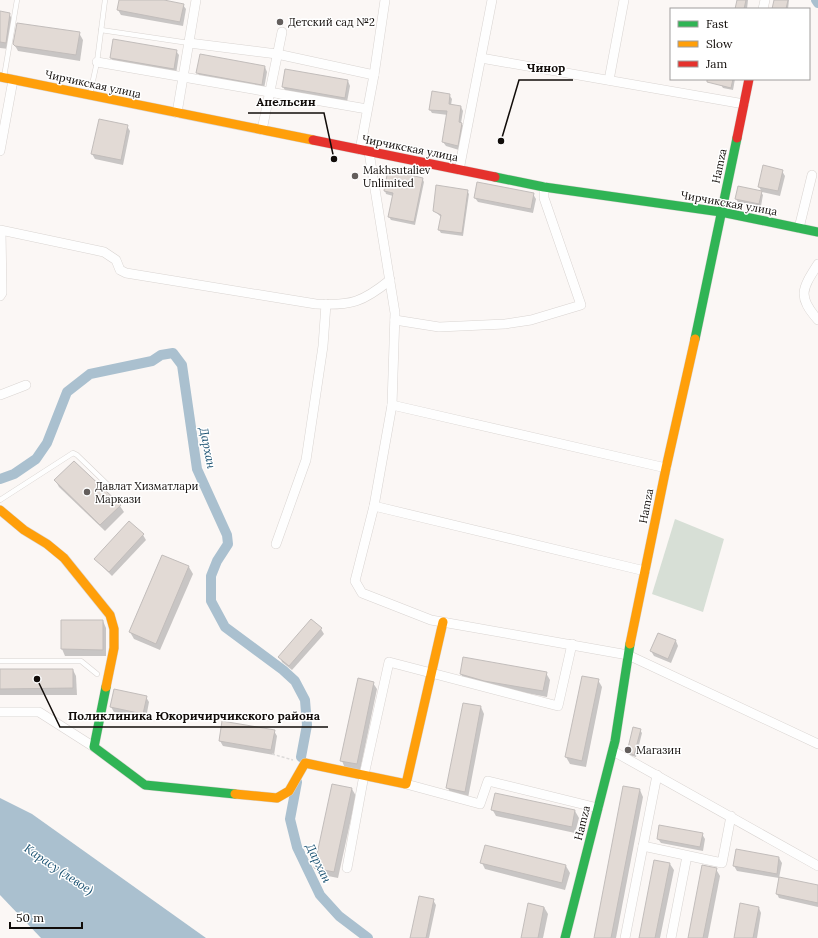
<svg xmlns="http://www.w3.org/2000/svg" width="818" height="938" font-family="Lora,serif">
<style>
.green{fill:#d7dfd6}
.water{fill:#aac0cf}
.shadow{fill:#0003}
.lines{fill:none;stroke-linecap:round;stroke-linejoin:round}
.canal{stroke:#aac0cf;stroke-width:10}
.building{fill:#e2dad5;stroke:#c2bdbb}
.lane-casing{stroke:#d9d4d1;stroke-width:5.5}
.street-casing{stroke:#d9d4d1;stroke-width:10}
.fast-casing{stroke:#d9d4d1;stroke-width:10}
.slow-casing{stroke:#d9d4d1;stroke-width:10}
.jam-casing{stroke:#d9d4d1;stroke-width:10}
.path{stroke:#dcdad9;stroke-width:1.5;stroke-dasharray:3 2;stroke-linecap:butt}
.lane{stroke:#fefefe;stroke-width:4.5}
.street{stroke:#fefefe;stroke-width:9}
.fast{stroke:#30b455;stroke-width:9}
.slow{stroke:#ff9f0a;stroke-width:9}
.jam{stroke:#e5322d;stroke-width:9}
.poi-dot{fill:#635e5c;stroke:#fff;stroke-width:1.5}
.labels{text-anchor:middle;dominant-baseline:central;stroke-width:3;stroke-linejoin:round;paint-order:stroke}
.poi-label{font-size:11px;fill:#110c09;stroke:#fff;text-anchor:start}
.street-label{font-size:11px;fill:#110c09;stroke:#fff}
.water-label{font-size:12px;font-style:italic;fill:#144d6e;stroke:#fff}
.leader{fill:none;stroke:#110c09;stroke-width:1.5}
.callout-dot{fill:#110c09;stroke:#fff;stroke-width:1.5}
.callout-label{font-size:12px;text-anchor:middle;font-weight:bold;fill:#110c09;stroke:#fff;stroke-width:3;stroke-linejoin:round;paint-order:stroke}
</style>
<rect width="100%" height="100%" fill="#fbf7f5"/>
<polygon class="green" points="675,519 724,539 703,612 652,594"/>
<polygon class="water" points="0,798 32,814 206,938 41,938 0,895"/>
<g class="shadow">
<polygon points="120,0 158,0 183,5 186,9 183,26 121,15 118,10"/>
<polygon points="738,0 748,0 747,9 736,9"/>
<polygon points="775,0 789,0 788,9 773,9"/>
<polygon points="0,12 9,14 13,20 9,49 0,48"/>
<polygon points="79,33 83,40 80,61 18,51 14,44"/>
<polygon points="176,51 179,55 176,74 114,63 111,58"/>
<polygon points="265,67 267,72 264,89 200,78 198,73"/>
<polygon points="722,79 735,79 733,90 723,88 721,85"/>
<polygon points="348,81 350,86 347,102 286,92 283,87"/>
<polygon points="449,95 452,99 451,105 461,107 463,111 461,123 464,127 459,150 446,146 443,142 448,115 432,113 430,110"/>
<polygon points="127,126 130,131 123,165 95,159 92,154"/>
<polygon points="389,171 422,178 424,182 415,225 391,220 389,217 393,196 386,194 385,191"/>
<polygon points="782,171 785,176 780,196 762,192 759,187"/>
<polygon points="467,191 469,194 463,236 441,233 439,230 441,217 434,210"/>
<polygon points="761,192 763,195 761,206 738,202 736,199"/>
<polygon points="533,194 536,199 533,213 478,202 475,198"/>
<polygon points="55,480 120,506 124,512 105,531 59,487"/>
<polygon points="143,535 146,540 112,576 95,559"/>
<polygon points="163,556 189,567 193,574 160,650 134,639 130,632"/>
<polygon points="62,621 103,621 106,628 106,656 65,656 62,649"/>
<polygon points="321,629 324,634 292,670 282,662 280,657"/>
<polygon points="658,634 676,641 678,646 671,663 654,656 651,651"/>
<polygon points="0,670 73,670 76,676 77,695 0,695"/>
<polygon points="546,673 550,680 547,697 465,681 461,674"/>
<polygon points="583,677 598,680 602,687 586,767 570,764 566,757"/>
<polygon points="373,683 377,689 360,771 345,768 342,761"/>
<polygon points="146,697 149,702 146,718 114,712 111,707"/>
<polygon points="481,707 484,714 468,798 451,795 448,788"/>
<polygon points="640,730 642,733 636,757 629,755 628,752"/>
<polygon points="274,731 277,736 274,755 223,746 220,741"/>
<polygon points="352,789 356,796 338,878 318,874 315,867"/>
<polygon points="640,790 643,797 616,938 595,938"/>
<polygon points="492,809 575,811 579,818 575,833 496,816"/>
<polygon points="702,834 705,839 703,851 661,843 658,839"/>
<polygon points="486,846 566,866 570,873 565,890 485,869 482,863"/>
<polygon points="779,858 782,863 779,878 737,871 734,866"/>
<polygon points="670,864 674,870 660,938 640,938"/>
<polygon points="716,869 720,876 708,938 689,938"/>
<polygon points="818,886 818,907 779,898 777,894"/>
<polygon points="433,900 436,905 429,938 411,938"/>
<polygon points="544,907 548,914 543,938 522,938"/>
<polygon points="759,908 761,913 757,938 735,938"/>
</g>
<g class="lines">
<g class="canal">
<polyline points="816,0 818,3"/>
<polyline points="0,479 14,474 36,459 47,443 67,392 90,374 152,361 161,355 173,353 182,365 197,469 227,535 228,544 217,561 211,576 211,601 225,627 283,670 295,681 305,700 307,725 301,757"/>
<polyline points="297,782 290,819 297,847 320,895 339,916 368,938"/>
</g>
</g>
<g class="building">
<polygon points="119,0 164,0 184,4 180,22 117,10"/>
<polygon points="737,0 746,0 744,9 735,9"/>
<polygon points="774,0 788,0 786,9 772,9"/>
<polygon points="0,11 10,13 6,43 0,42"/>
<polygon points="17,23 80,32 76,55 15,46 13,44"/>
<polygon points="113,39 177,50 174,69 110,58"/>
<polygon points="200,54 265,66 262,85 196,73"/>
<polygon points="285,69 348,80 345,98 282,87"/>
<polygon points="707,79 733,79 731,88 707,82"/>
<polygon points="432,91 450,94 449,104 461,106 459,122 462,123 458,146 442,142 447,111 429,110"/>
<polygon points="99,119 128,125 121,160 91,154"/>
<polygon points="763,165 783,170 778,191 758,187"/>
<polygon points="388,170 423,178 414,222 388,217 393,193 384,191"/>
<polygon points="477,182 534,193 531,209 474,198"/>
<polygon points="436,185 468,190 462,233 438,230 441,215 433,211"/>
<polygon points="738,186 762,191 759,204 735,199"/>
<polygon points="74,461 121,505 100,525 54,480"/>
<polygon points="129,521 144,534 109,572 94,559"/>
<polygon points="162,555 189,566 156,644 129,632"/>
<polygon points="311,619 322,628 289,666 278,657"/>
<polygon points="61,620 103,620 103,650 61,649"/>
<polygon points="658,633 676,640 668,659 650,651"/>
<polygon points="463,657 547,672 543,691 484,681 460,674"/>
<polygon points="0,669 73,669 73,688 0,689"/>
<polygon points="582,676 599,679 582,761 565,757"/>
<polygon points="358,678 374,682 357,764 340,761"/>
<polygon points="114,689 147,696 143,714 110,707"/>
<polygon points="463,703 481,706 465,792 446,788"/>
<polygon points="222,721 275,730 271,750 219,741"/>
<polygon points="633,727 641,729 634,755 627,752"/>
<polygon points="332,784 352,788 334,872 314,868"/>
<polygon points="623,786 640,789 611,938 594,938"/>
<polygon points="495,793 575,810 572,827 491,810"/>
<polygon points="659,825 703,833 700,847 657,839"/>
<polygon points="485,845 566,865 562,883 480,863"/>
<polygon points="736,849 779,857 777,874 733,866"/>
<polygon points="654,860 670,863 655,938 639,938"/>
<polygon points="702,865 717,868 703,938 688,938"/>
<polygon points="779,877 818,885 818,903 776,894"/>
<polygon points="419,896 434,899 426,938 410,938"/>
<polygon points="528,903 544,907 538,938 521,938"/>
<polygon points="740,903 759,907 753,938 734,938"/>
</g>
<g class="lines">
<g class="lane-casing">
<g id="lane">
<polyline points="101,30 189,43"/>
<polyline points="4,77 17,0"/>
<polyline points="90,94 97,62 105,0"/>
<polyline points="0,500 73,453 77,455 108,485"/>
<polyline points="0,661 81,661 97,674"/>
</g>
</g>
<g class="street-casing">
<g id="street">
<polyline points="763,9 765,0"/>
<polyline points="189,43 277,54 374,75"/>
<polyline points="481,58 744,104"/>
<polyline points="97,62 367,109"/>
<polyline points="609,80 624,0"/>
<polyline points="177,113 196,0"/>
<polyline points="262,130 282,32"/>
<polyline points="360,150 374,75 385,0"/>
<polyline points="0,151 13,80"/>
<polyline points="369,152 395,313 392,405 374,506 355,581 362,593 431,620 628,655 818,744"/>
<polyline points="459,170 492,0"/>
<polyline points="799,228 812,175"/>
<path d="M 0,230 L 104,252 L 116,260 L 120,270 L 126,273 L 316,304 C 351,306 363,302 390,280"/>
<path d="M 818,264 C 802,289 797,296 818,320"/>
<polyline points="0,296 2,293 1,231"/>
<polyline points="395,320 439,327 505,324 531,320 581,305 544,198 544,187"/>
<polyline points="0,395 26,385"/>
<polyline points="392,405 666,468"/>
<polyline points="374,506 645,571"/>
<polyline points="276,544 306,460 323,346 326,304"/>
<polyline points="0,712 39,712 94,747"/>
<polyline points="613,751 818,866"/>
<polyline points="406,784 480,804 488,781 598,808"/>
<polyline points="643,846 722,863 731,816"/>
<polyline points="347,868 364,775 389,662 558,706 572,644"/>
<polyline points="625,938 657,775"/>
<polyline points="671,938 687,856"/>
</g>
</g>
<g class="fast-casing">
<g id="fast">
<polyline points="495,177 544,187 721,212 818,232"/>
<polyline points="695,339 737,138"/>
<polyline points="106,687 94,747 145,785 235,794"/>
<polyline points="565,938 615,741 630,644"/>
</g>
</g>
<g class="slow-casing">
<g id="slow">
<polyline points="0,77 313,140"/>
<polyline points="0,510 24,530 47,544 64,558 110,615 114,629 114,648 106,687"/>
<polyline points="630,644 666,468 695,339"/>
<polyline points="235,794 277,798 289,791 305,763 406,784 443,622"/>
</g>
</g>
<g class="jam-casing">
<g id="jam">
<polyline points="737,138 749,79"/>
<polyline points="313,140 495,177"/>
</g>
</g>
<polyline class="path" points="272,754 293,760"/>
<use href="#lane" class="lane"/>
<use href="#street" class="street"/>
<use href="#fast" class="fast"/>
<use href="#slow" class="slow"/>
<use href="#jam" class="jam"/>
</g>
<g class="poi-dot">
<circle cx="280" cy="22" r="4"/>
<circle cx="355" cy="176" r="4"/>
<circle cx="87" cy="492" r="4"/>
<circle cx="628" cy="750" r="4"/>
</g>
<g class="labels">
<g class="poi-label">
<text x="288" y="22">Детский сад №2</text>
<text x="363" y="170">Makhsutaliev<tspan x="363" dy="13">Unlimited</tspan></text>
<text x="95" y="486">Давлат Хизматлари<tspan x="95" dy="13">Маркази</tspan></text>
<text x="636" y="750">Магазин</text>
</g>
<g class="street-label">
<text transform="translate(93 84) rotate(12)">Чирчикская улица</text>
<text transform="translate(410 148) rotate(11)">Чирчикская улица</text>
<text transform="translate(719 166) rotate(-78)">Hamza</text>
<text transform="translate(729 203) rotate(10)">Чирчикская улица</text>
<text transform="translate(646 506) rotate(-79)">Hamza</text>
<text transform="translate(582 823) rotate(-76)">Hamza</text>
</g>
<g class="water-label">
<text transform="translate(208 448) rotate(79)">Дархан</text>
<text transform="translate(319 863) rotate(64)">Дархан</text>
<text transform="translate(59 869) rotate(34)">Карасу (левое)</text>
</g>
</g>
<path class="leader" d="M501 141L519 80H573M334 159L324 113H248M37 679L60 727H328"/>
<g class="callout-dot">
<circle cx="501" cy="141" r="4"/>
<circle cx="334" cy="159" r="4"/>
<circle cx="37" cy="679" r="4"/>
</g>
<g class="callout-label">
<text x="546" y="72">Чинор</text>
<text x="286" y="106">Апельсин</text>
<text x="194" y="720">Поликлиника Юкоричирчикского района</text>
</g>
<rect x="670" y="8" width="140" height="72" fill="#ffffff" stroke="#a09e9d"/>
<rect x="678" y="21" width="20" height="6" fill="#30b455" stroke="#a09e9d"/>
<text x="706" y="28" font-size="12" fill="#110c09">Fast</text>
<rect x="678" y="41" width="20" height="6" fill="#ff9f0a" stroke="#a09e9d"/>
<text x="706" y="48" font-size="12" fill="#110c09">Slow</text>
<rect x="678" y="61" width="20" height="6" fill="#e5322d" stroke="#a09e9d"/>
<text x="706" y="68" font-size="12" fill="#110c09">Jam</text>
<path d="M10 922v6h72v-6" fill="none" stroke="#110c09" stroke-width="2"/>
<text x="16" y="922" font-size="12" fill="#110c09" stroke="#ffffff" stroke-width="3" paint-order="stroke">50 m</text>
</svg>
